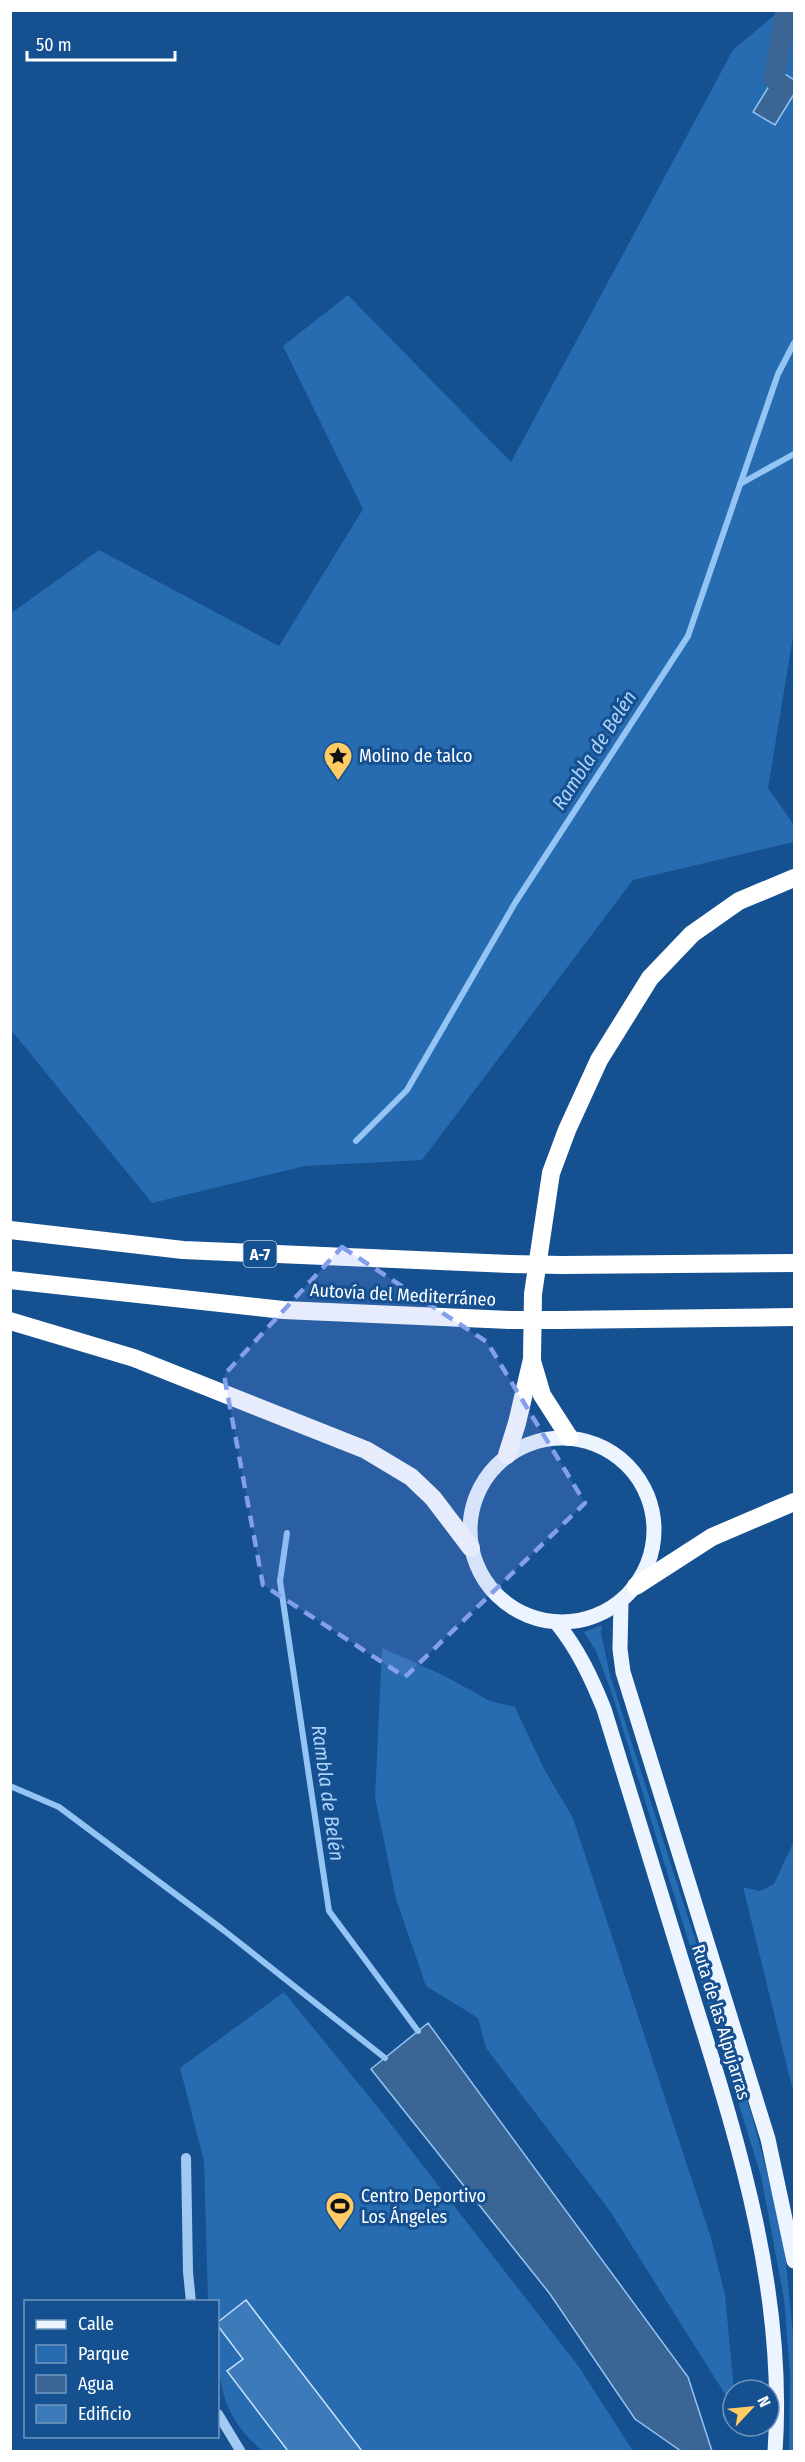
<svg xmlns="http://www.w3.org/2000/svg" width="805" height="2462" font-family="'Fira Sans Condensed',sans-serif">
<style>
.green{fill:#276bb0}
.water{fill:#3a6595;stroke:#94c4f4;stroke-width:1.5}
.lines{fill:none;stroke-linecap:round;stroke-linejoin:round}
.stream{stroke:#94c4f4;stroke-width:6}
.canal{stroke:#3a6595;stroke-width:21}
.building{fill:#3d7ab9;stroke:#c9e2fc;stroke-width:1.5}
.minor{stroke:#a2c9f1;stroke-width:10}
.major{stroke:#ecf4ff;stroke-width:15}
.highway{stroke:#fff;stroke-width:18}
.highway-bridge{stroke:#fff;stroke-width:18}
.marked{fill:#839eea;fill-opacity:0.2;stroke:#839eea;stroke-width:4.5;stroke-dasharray:12 8;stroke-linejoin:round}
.labels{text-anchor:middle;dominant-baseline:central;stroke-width:6;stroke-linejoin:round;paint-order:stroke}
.shield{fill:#155091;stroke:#b9cade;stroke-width:1.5}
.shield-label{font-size:16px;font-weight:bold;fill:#fff}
.poi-label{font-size:18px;fill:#fff;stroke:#155091;text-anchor:start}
.street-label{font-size:18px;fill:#fff;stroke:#155091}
.water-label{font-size:20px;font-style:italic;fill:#aed3f8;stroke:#155091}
</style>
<rect width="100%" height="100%" fill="#155091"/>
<g class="green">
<polygon points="779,11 794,11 794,631 768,788 794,825 794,842 633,880 422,1160 305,1166 152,1203 11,1030 10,614 99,550 279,646 363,509 283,346 348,295 511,462 733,50"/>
<polygon points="602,1625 601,1633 610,1675 752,2116 774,2199 785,2253 794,2344 794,2451 789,2451 790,2375 784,2299 761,2176 612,1694 596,1651 584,1632"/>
<polygon points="382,1648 443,1675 490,1701 515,1707 544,1769 573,1818 711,2238 725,2295 734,2390 733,2407 610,2211 486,2048 478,2018 426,1986 396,1899 375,1797"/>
<polygon points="794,1841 794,2095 743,1887 760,1891 774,1884"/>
<path d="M 284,1992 L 380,2110 L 579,2367 L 633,2451 L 264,2452 C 211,2409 218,2363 218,2302 L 208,2301 L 204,2161 L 180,2068 Z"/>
</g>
<g class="water">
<polygon points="779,70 794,80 794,94 775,125 753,112"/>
<polygon points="428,2023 688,2377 712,2451 681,2451 635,2419 550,2294 371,2069"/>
</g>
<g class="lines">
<g class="stream">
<polyline points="740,484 794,454"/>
<polyline points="356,1141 407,1090 515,903 688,636 778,374 794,343"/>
<polyline points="287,1533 280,1581 329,1911 418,2031"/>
<polyline points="10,1786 59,1807 222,1929 385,2058"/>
</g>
<polyline class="canal" points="774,79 786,10"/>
</g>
<polygon class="building" points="246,2300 362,2451 288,2451 227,2371 243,2359 218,2326 218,2322"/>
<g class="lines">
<g class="minor">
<polyline points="186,2158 188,2272 191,2302"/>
<polyline points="218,2414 241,2452"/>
</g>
<g class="major">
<circle cx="562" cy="1530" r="92"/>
<polyline points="621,1601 620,1649 623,1672 768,2139 794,2261"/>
<path d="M 556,1622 C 578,1649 591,1677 604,1709 C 634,1807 665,1906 695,2004 C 741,2150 786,2297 775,2452"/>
</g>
<g class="highway">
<polyline points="10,1230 183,1250 510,1264"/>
<polyline points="561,1265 794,1263"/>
<polyline points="10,1280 283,1310 510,1320"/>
<polyline points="558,1320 794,1317"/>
<polyline points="10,1321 134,1358 366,1450 411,1477 433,1498 471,1548"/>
<polyline points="532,1361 542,1395 569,1437"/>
<polyline points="507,1455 517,1423 532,1359 533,1294 551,1173 567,1130 599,1060 650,978 692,934 739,901 794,878"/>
<polyline points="636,1586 712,1537 794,1502"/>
</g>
<g class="highway-bridge">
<polyline points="510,1264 561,1265"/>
<polyline points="510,1320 558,1320"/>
</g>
</g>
<path class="marked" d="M 342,1247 L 487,1342 L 585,1503 L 405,1677 L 263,1585 L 224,1375 Z"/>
<defs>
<g id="sight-pin" transform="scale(1.5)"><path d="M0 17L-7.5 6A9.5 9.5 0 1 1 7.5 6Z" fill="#ffcb62" stroke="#155091"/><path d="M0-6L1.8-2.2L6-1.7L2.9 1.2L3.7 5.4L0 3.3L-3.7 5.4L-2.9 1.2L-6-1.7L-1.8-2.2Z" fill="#111"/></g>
<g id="stadium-pin" transform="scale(1.5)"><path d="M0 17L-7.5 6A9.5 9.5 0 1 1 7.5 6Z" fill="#ffcb62" stroke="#155091"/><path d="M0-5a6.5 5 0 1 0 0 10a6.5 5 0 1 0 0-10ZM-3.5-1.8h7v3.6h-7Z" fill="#111"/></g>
</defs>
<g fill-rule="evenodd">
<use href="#sight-pin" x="338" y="756"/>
<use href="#stadium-pin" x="340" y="2206"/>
</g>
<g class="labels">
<rect class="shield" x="243.5" y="1241" width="33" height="26" rx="4.5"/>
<g class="shield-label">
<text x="260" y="1254">A-7</text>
</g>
<g class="poi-label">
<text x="359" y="756">Molino de talco</text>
<text x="361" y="2196">Centro Deportivo<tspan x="361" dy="21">Los Ángeles</tspan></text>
</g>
<g class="street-label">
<text transform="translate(403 1295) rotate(3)">Autovía del Mediterráneo</text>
<text transform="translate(721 2022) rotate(73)">Ruta de las Alpujarras</text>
</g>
<g class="water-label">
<text transform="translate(594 750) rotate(-57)">Rambla de Belén</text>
<text transform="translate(328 1793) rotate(82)">Rambla de Belén</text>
</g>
</g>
<rect width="805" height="2462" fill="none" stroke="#ffffff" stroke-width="24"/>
<rect x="24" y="2300" width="195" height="138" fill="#155091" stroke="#7396bd" stroke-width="1.5"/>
<rect x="36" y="2320" width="30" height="9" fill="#ecf4ff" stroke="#7396bd" stroke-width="1.5"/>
<text x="78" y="2330" font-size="18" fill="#ffffff">Calle</text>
<rect x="36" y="2345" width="30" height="18" fill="#276bb0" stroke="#7396bd" stroke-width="1.5"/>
<text x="78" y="2360" font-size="18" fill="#ffffff">Parque</text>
<rect x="36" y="2375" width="30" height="18" fill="#3a6595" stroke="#7396bd" stroke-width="1.5"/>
<text x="78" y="2390" font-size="18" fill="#ffffff">Agua</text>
<rect x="36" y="2405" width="30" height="18" fill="#3d7ab9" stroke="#7396bd" stroke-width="1.5"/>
<text x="78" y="2420" font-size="18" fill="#ffffff">Edificio</text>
<g transform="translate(751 2408) rotate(64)"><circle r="28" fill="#155091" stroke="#7396bd" stroke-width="1.5"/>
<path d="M0-4.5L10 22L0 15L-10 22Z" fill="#ffcb62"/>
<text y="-9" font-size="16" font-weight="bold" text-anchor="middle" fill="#ffffff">N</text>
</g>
<path d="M27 51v9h148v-9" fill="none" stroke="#ffffff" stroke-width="3"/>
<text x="36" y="51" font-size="18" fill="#ffffff" stroke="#155091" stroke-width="4.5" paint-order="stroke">50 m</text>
</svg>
